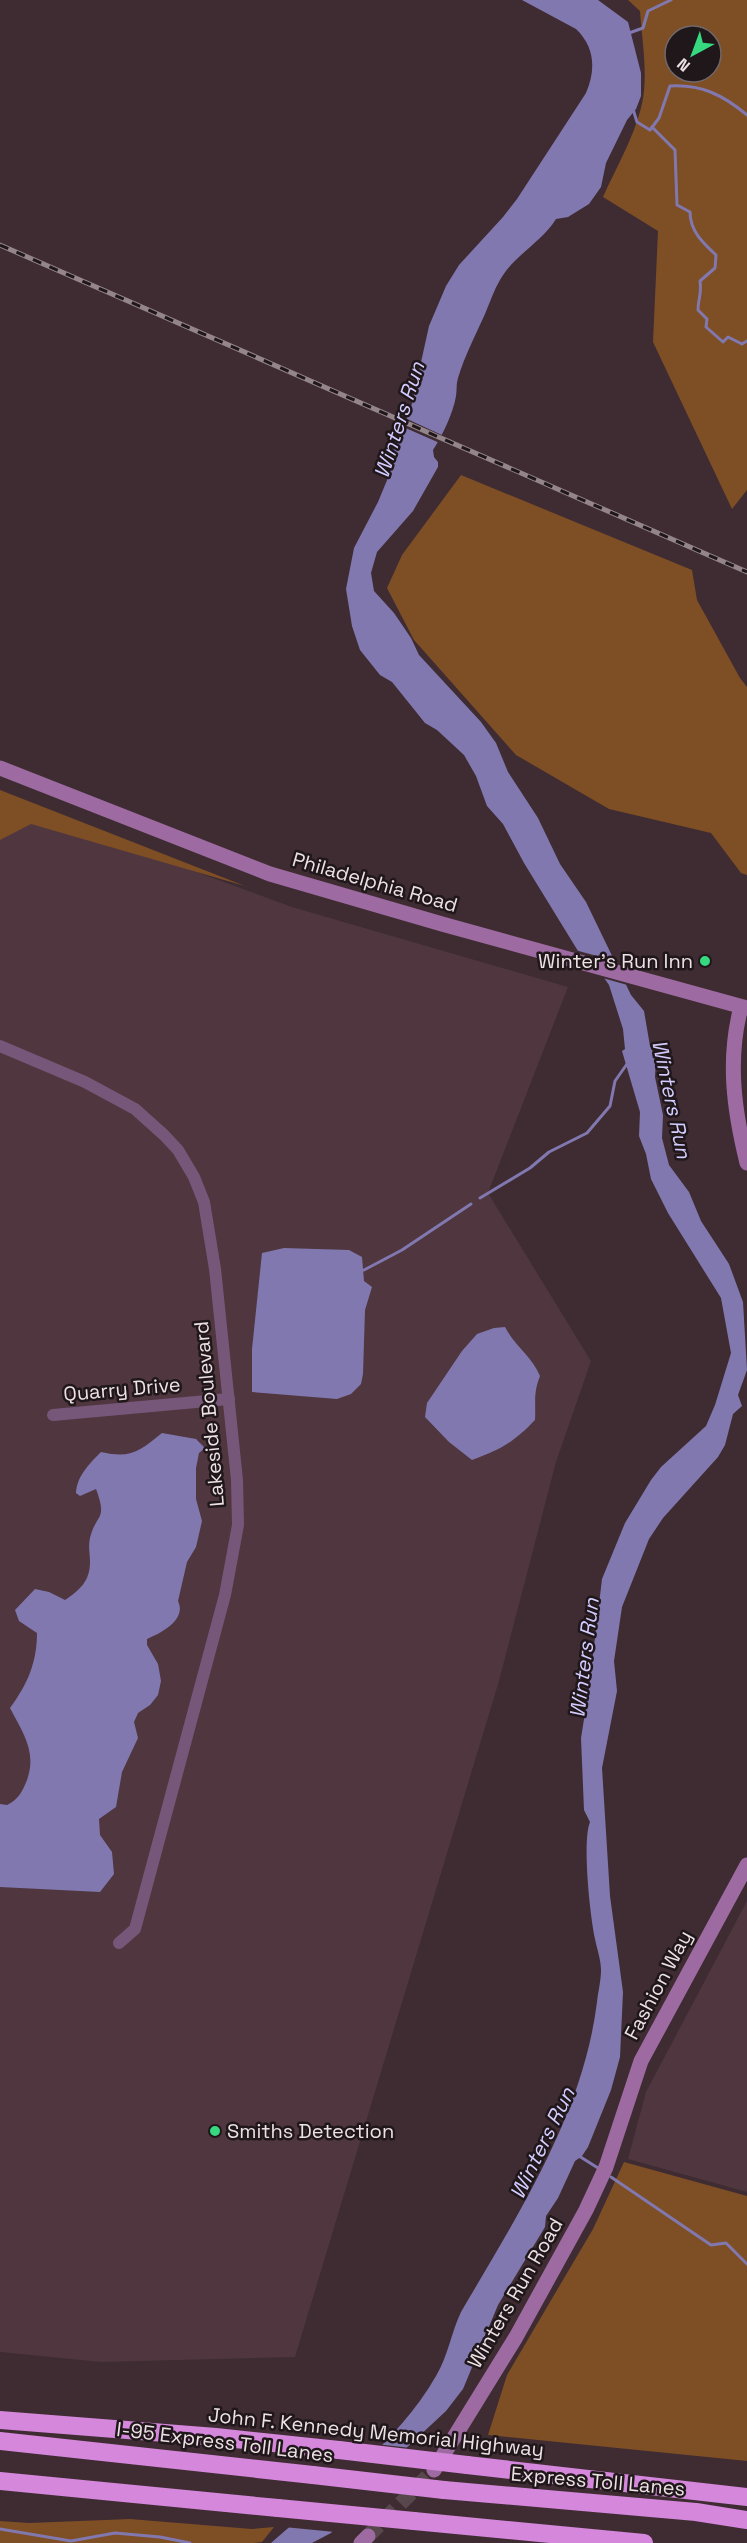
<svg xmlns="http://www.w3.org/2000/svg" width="747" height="2543" font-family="'Space Grotesk',sans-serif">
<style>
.built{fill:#4f363f}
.forest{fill:#7e4e25;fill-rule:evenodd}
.water{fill:#8278b0}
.pier{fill:#3e2c32}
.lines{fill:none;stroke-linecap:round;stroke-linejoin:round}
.stream{stroke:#8278b0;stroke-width:3}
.secondary-tunnel{stroke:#58474d;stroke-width:15;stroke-dasharray:15 8;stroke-linecap:butt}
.street{stroke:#775779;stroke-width:12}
.secondary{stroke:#9d6ba1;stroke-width:15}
.highway{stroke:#d487db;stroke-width:18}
.rail-casing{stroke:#94858a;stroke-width:5}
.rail{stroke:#1f171a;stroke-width:3;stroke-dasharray:9;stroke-linecap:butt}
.highway-bridge{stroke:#d487db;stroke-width:18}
.poi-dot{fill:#36d880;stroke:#1f171a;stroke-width:2}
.labels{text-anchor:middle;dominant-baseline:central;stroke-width:5;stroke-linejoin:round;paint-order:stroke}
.street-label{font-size:20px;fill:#ede1e5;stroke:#1f171a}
.poi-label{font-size:20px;fill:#ede1e5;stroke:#1f171a;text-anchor:end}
.water-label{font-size:21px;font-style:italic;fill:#d4ccfe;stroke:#1f171a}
</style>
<rect width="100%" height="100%" fill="#3e2c32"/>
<g class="built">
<polygon points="43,816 292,907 568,987 488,1193 591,1361 556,1462 499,1681 295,2357 101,2362 0,2352 0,826"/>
<polygon points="747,1901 747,2192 628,2159 646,2092"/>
</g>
<g class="forest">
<path d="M 628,0 L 747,0 L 747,490 L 732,509 L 653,342 L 658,231 L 603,197 C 616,168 633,139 641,108 C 649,78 642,42 640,11 ZM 675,36 L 711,36 L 711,72 L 675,72 Z"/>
<polygon points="461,475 692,570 697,600 740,678 747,687 747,875 741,873 711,833 609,809 516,755 414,640 387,588 402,555"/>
<polygon points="0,790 245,886 31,824 0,840"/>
<polygon points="624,2162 747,2196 747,2461 488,2435 507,2375 593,2229"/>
<polygon points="130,2519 252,2529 274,2527 262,2542 254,2543 0,2543 0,2521 29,2523"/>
</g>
<g class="water">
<path d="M 522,0 L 598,0 L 628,22 L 641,73 L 641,96 L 636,109 L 627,120 L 606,163 L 601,187 L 589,204 L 568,217 L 556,219 C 541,243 514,255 500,280 C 494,290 490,302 485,314 C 476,334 465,355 458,378 C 456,384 457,390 456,396 C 453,414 442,436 433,450 L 434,457 L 438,462 L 438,467 L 413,511 L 377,552 L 371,573 L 374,591 L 394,613 L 411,638 L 419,655 L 481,722 L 496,743 L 508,772 L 538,818 L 560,864 L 586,902 L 631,995 L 644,1011 L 650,1046 L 656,1058 L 655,1077 L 663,1115 L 662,1138 L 669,1165 L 689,1192 L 701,1221 L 729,1264 L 743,1302 L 747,1370 L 738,1395 L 742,1406 L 733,1414 L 725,1445 L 718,1457 L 663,1518 L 649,1539 L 622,1607 L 614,1661 L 617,1691 L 602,1768 L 610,1896 L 623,1992 L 620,2057 L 611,2090 L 588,2147 L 582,2156 L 575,2161 L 558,2198 L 546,2216 L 545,2227 L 498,2305 L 463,2389 L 446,2411 L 388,2465 L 331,2533 L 312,2543 L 271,2543 C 329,2492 397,2444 436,2376 C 448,2356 451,2333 461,2312 C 517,2216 583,2115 597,2002 C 598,1992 601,1981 601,1970 C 601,1960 597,1949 595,1939 C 590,1916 582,1841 590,1822 L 584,1810 L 581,1738 L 589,1688 L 602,1579 L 625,1523 L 651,1480 L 661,1467 L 706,1426 L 715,1405 L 731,1353 L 721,1298 L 668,1213 L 651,1179 L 646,1154 L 639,1136 L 640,1112 L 622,1051 L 625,1049 L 623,1029 L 609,985 L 600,972 L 578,951 L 524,863 L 503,824 L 487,806 L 476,776 L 464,755 L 437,730 L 425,723 L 392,682 L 380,675 L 360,650 L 352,626 L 346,589 L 354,548 L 378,502 L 390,473 L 395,441 L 410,412 L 429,326 L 446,286 L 459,265 L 503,217 L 517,199 L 586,93 C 596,70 595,47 576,29 Z"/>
<polygon points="284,1248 349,1250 362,1257 364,1281 372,1287 365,1310 363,1374 361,1384 351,1394 337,1399 252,1392 252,1349 262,1253"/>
<path d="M 505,1327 C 516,1348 531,1355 540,1376 C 533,1394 536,1402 535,1420 C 513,1443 501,1449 472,1460 L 449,1442 L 425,1417 L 427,1403 L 462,1351 L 477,1334 L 494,1328 Z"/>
<path d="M 162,1433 L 196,1439 L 205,1448 L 199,1453 L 196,1468 L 196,1499 L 202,1521 L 196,1547 L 187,1562 L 178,1601 C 187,1620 161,1633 147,1639 L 147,1645 L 158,1664 L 161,1681 L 158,1695 L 150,1705 L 138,1713 L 134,1722 L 138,1738 L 122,1772 L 116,1807 L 99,1819 L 100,1835 L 112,1852 L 114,1874 L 100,1892 L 0,1887 L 0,1804 L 7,1805 C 19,1799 22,1792 27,1780 C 37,1752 23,1733 10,1708 C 27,1685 37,1663 37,1633 L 19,1621 L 15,1610 L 35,1589 L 49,1592 L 65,1600 C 80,1590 90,1581 90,1562 C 90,1554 88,1546 90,1538 C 96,1513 108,1521 96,1489 L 80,1496 L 76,1493 C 77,1476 89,1464 101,1452 C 131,1459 140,1451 162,1433 Z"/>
</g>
<g class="pier">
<polygon points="405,418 444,436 442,444 401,426"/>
<polygon points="575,950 619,962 631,986 599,977"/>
<polygon points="376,2444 411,2448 390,2467 335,2532 284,2527"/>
</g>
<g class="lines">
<g class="stream">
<polyline points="629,33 643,28 648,11 671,0"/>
<path d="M 633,109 L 637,122 L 650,130 L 659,118 L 670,86 C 701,84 723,95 747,115"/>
<path d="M 652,127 L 675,150 L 677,205 L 690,212 C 690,231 703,243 716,255 L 715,268 L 700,281 C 702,295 698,298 698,310 L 707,319 L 706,327 L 723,342 L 728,337 L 742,344 L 747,341"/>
<polyline points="480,1198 530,1168 549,1152 587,1133 610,1106 615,1081 627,1064"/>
<polyline points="364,1270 402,1250 471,1204"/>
<polyline points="579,2156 598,2168"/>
<polyline points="611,2177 711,2245 726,2243 747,2264"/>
<polyline points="0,2529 71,2541 115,2533 160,2537 190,2543"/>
</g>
<polyline class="secondary-tunnel" points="368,2536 434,2470"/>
<g class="street">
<polyline points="0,1046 85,1082 135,1109 164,1135 178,1150 194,1177 204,1202 215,1269 237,1480 238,1525 225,1595 135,1929 119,1943"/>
<polyline points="53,1415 229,1399"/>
</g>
<g class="secondary">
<polyline points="0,768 270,874 442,924 747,1008"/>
<path d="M 741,1007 C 727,1060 734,1110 747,1163"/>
<polyline points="434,2470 516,2337 586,2210 606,2167 641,2061 747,1865"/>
<polyline points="361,2543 368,2536"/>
</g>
<g class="highway">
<polyline points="0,2420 216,2437 339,2450"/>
<polyline points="0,2441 313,2475"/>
<polyline points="467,2465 747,2497"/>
<polyline points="0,2481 278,2508"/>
<polyline points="444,2490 696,2512 747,2520"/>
<polyline points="414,2521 644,2543"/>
</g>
<g class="rail-casing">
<polyline id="rail" points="0,245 747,572"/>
</g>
<use href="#rail" class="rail"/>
<g class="highway-bridge">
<polyline points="339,2450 467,2465"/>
<polyline points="313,2475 444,2490"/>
<polyline points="278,2508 414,2521"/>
</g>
</g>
<g class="poi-dot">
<circle cx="705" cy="961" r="6"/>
<circle cx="215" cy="2131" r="6"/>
</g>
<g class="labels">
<g class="street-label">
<text transform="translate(375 882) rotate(16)">Philadelphia Road</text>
<text transform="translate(122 1389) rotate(-5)">Quarry Drive</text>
<text transform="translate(209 1414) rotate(-95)">Lakeside Boulevard</text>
<text transform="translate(658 1985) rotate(-62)">Fashion Way</text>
<text transform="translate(515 2293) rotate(-60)">Winters Run Road</text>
<text transform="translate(376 2432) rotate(6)">John F. Kennedy Memorial Highway</text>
<text transform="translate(225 2442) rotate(7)">I-95 Express Toll Lanes</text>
<text transform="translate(598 2481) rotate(5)">Express Toll Lanes</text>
</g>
<g class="poi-label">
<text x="693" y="961">Winter's Run Inn</text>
<text x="227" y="2131" text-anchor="start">Smiths Detection</text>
</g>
<g class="water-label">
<text transform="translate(399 420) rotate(-72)">Winters Run</text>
<text transform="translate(672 1099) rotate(78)">Winters Run</text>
<text transform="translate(584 1658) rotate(-83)">Winters Run</text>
<text transform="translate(542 2143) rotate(-64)">Winters Run</text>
</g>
</g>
<g transform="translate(693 54) rotate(221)"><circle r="28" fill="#1f171a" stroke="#71686b" stroke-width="1.5"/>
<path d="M0-4.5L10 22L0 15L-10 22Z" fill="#36d880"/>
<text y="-9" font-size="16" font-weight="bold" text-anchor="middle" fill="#ede1e5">N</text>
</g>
</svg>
